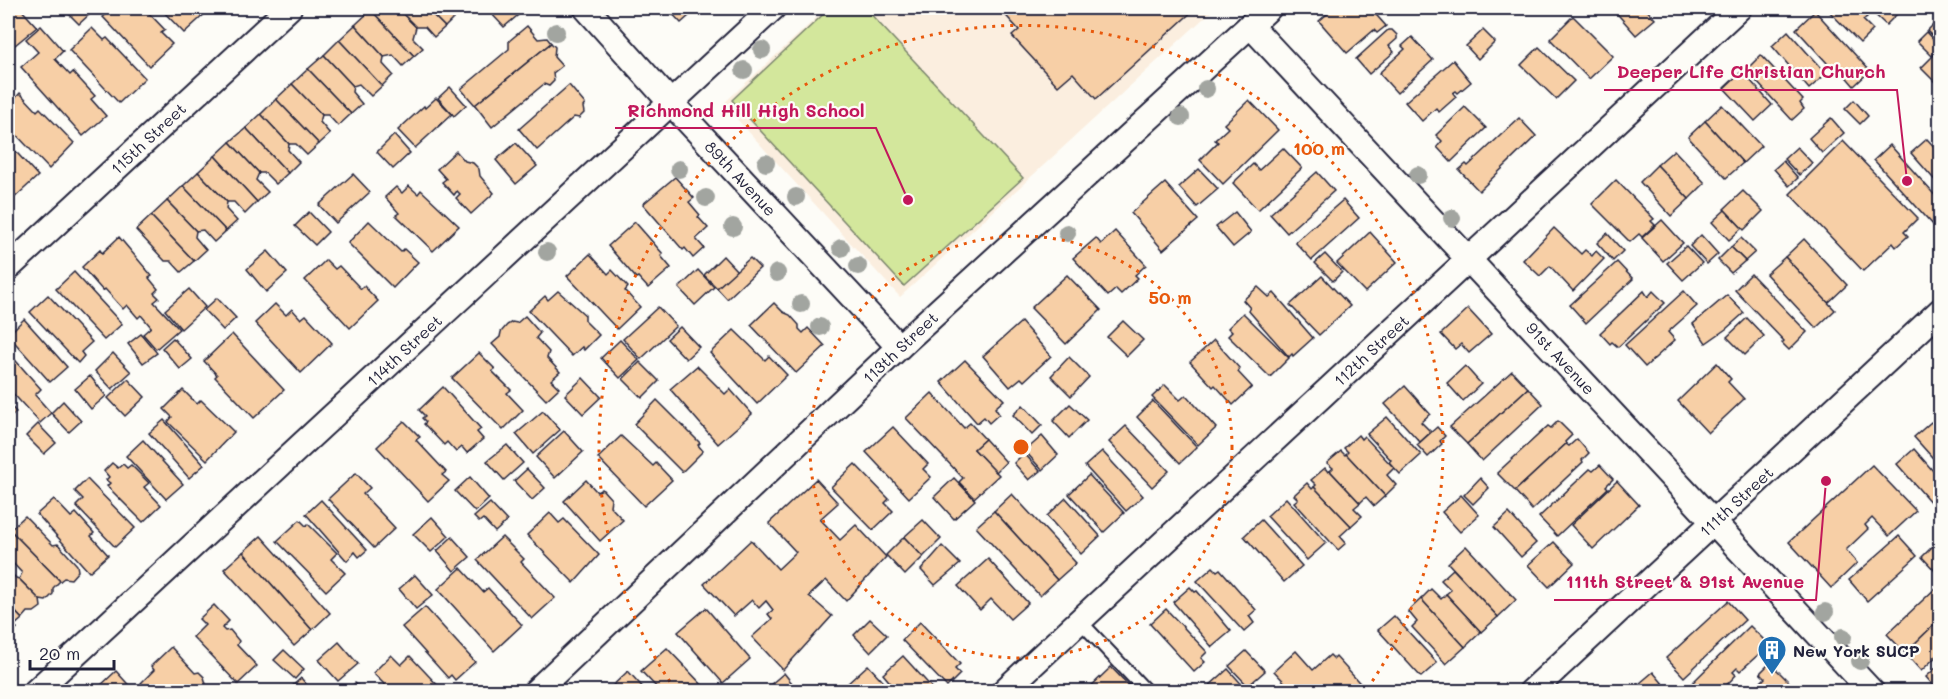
<svg xmlns="http://www.w3.org/2000/svg" width="1948" height="699" font-family="Mali,sans-serif">
<style>
.built{fill:#fbeedf}
.green{fill:#d3e79c;stroke:#7a846c;stroke-width:1.5}
.building{fill:#f7cfa6;stroke:#22223b;stroke-width:1.5}
.lines{fill:none;stroke-linecap:round;stroke-linejoin:round}
.service-casing{stroke:#22223b;stroke-width:16}
.minor-casing{stroke:#22223b;stroke-width:28}
.service{stroke:#fdfcf7;stroke-width:12}
.minor{stroke:#fdfcf7;stroke-width:24}
.tree{fill:#a2a5a0}
.ring{fill:none;stroke:#e8590c;stroke-width:3;stroke-dasharray:3 6}
.labels{text-anchor:middle;dominant-baseline:central;stroke-width:4.5;stroke-linejoin:round;paint-order:stroke}
.street-label{font-size:16px;fill:#22223b;stroke:#fdfcf7}
.poi-label{font-size:16px;font-weight:bold;fill:#22223b;stroke:#fdfcf7;text-anchor:start}
.centre{fill:#e8590c;stroke:#fdfcf7;stroke-width:3}
.ring-label{font-size:18px;text-anchor:middle;font-weight:bold;fill:#e8590c;stroke:#fdfcf7;stroke-width:4.5;stroke-linejoin:round;paint-order:stroke}
.leader{fill:none;stroke:#c2185b;stroke-width:2}
.callout-dot{fill:#c2185b;stroke:#fdfcf7;stroke-width:2}
.callout-label{font-size:18px;text-anchor:middle;font-weight:bold;fill:#c2185b;stroke:#fdfcf7;stroke-width:4.5;stroke-linejoin:round;paint-order:stroke}
</style>
<rect width="100%" height="100%" fill="#fdfcf7"/>
<filter id="ink" filterUnits="userSpaceOnUse"><feTurbulence type="fractalNoise" baseFrequency=".0167" numOctaves="2"/><feDisplacementMap in="SourceGraphic" scale="12" xChannelSelector="R" yChannelSelector="G"/><feConvolveMatrix kernelMatrix="1 2 1 2 8 2 1 2 1" color-interpolation-filters="sRGB"/></filter>
<g filter="url(#ink)">
<polygon class="built" points="827,8 1215,8 900,297 723,104"/>
<polygon class="green" points="830,8 865,8 1023,178 904,286 732,100"/>
<g class="building">
<polygon points="17,8 20,8 37,27 15,45 8,36 8,16"/>
<polygon points="63,8 87,8 92,12 79,24"/>
<polygon points="114,8 144,8 165,30 161,33 172,44 149,66 103,17"/>
<polygon points="160,8 205,8 208,11 184,33"/>
<polygon points="374,8 397,8 416,27 413,38 423,48 414,56 371,10"/>
<polygon points="397,8 426,8 445,27 434,37 425,27 416,27"/>
<polygon points="426,8 448,8 456,16 445,27"/>
<polygon points="491,8 520,8 523,11 504,27 488,10"/>
<polygon points="667,8 698,8 681,23"/>
<polygon points="999,8 1196,8 1096,99 1073,73 1058,86 1012,36 1019,30"/>
<polygon points="1334,8 1370,8 1386,26 1377,33 1374,30 1347,53 1319,21"/>
<polygon points="1612,8 1645,8 1655,19 1636,35"/>
<polygon points="1826,8 1857,8 1867,17 1863,20 1873,30 1860,43"/>
<polygon points="1868,8 1900,8 1902,9 1886,25"/>
<polygon points="371,10 414,56 403,66 393,55 384,57 355,25"/>
<polygon points="1815,11 1870,71 1854,86 1842,72 1839,76 1796,29"/>
<polygon points="1573,16 1613,56 1589,79 1550,39"/>
<polygon points="1936,22 1940,26 1940,44 1927,31"/>
<polygon points="355,25 384,57 383,64 393,75 382,86 339,40"/>
<polygon points="41,26 63,51 55,59 70,75 73,72 95,96 91,99 106,116 83,136 21,67 38,52 26,39"/>
<polygon points="527,26 538,39 547,38 551,43 475,105 461,89 509,49 509,41"/>
<polygon points="92,28 104,40 107,38 145,78 119,103 69,50"/>
<polygon points="1388,30 1392,30 1397,35 1397,39 1389,46 1394,52 1369,74 1356,59"/>
<polygon points="1483,30 1495,42 1478,59 1466,46"/>
<polygon points="1788,31 1826,74 1809,89 1772,46"/>
<polygon points="1926,32 1940,47 1932,56 1917,41"/>
<polygon points="1412,37 1433,60 1397,93 1379,73 1405,49 1402,46"/>
<polygon points="339,40 382,86 371,96 359,84 353,86 324,55"/>
<polygon points="551,43 555,47 554,57 562,66 553,73 554,81 549,86 544,84 492,127 475,105"/>
<polygon points="1539,47 1574,81 1556,99 1521,65"/>
<polygon points="1940,49 1940,87 1921,68"/>
<polygon points="324,55 353,86 352,92 362,104 351,114 308,69"/>
<polygon points="1761,55 1803,100 1800,103 1804,109 1792,120 1746,70"/>
<polygon points="1453,60 1471,82 1458,93 1456,91 1453,93 1456,97 1439,112 1436,108 1422,121 1405,102"/>
<polygon points="308,69 351,114 338,126 328,115 322,115 292,84"/>
<polygon points="1742,71 1772,105 1755,121 1724,88"/>
<polygon points="292,84 322,115 320,122 330,134 319,144 276,99"/>
<polygon points="569,85 585,104 583,107 584,113 579,118 574,117 537,150 519,129"/>
<polygon points="450,87 466,105 454,116 438,98"/>
<polygon points="20,93 37,111 40,108 74,143 49,169 8,126 8,106"/>
<polygon points="436,98 452,114 415,148 398,130 424,106 425,108"/>
<polygon points="276,99 319,144 307,155 296,144 289,144 261,114"/>
<polygon points="1249,100 1278,130 1223,184 1200,160 1218,142 1215,140 1228,128 1224,124"/>
<polygon points="1854,100 1868,116 1860,124 1845,109"/>
<polygon points="1722,105 1761,146 1743,163 1705,121"/>
<polygon points="1465,107 1486,128 1451,162 1437,147 1442,141 1436,135"/>
<polygon points="261,114 289,144 288,150 299,162 288,173 246,128"/>
<polygon points="1519,118 1536,136 1479,191 1459,170 1466,164 1468,166"/>
<polygon points="1831,118 1844,133 1822,153 1809,138"/>
<polygon points="1705,121 1743,163 1726,178 1688,137"/>
<polygon points="246,128 288,173 276,184 265,173 259,173 230,142"/>
<polygon points="394,135 410,153 393,169 377,152"/>
<polygon points="1927,139 1940,153 1940,186 1911,153"/>
<polygon points="1843,141 1918,218 1904,232 1908,236 1896,247 1893,243 1863,271 1790,194"/>
<polygon points="230,142 259,173 256,180 268,192 257,202 215,156"/>
<polygon points="8,143 38,176 11,201 8,197"/>
<polygon points="516,143 537,166 516,184 496,160"/>
<polygon points="1890,145 1940,201 1940,215 1937,217 1940,223 1936,228 1874,160"/>
<polygon points="1797,147 1812,163 1799,175 1784,159"/>
<polygon points="1283,148 1302,168 1258,210 1233,183 1253,164 1259,170"/>
<polygon points="1674,150 1705,183 1689,199 1657,165"/>
<polygon points="456,151 465,161 473,163 479,169 480,176 494,193 471,214 456,198 460,194 457,191 454,195 442,182 446,179 437,169"/>
<polygon points="215,156 257,202 245,214 234,202 227,202 198,172"/>
<polygon points="1783,161 1798,178 1789,186 1774,169"/>
<polygon points="1657,165 1689,199 1671,216 1640,182"/>
<polygon points="1199,169 1218,189 1197,207 1179,187"/>
<polygon points="198,172 227,202 226,209 237,221 226,231 183,186"/>
<polygon points="1317,172 1334,191 1287,233 1270,214"/>
<polygon points="353,174 370,192 336,223 319,205"/>
<polygon points="675,177 694,198 689,202 700,215 698,217 708,228 696,239 704,248 693,258 685,248 683,250 643,204"/>
<polygon points="1616,180 1654,219 1651,221 1655,225 1642,237 1639,234 1630,242 1592,204"/>
<polygon points="1165,183 1198,220 1163,250 1131,213"/>
<polygon points="183,186 226,231 214,242 203,230 196,231 167,201"/>
<polygon points="409,186 418,194 421,190 459,226 433,251 396,215 399,213 385,197 396,187 402,193"/>
<polygon points="1743,191 1763,211 1744,230 1724,209"/>
<polygon points="1343,200 1359,218 1312,260 1295,242"/>
<polygon points="167,201 196,231 195,237 206,250 194,261 151,216"/>
<polygon points="1725,210 1742,228 1729,240 1712,222"/>
<polygon points="309,212 328,232 315,245 295,226"/>
<polygon points="1235,212 1251,232 1233,247 1216,227"/>
<polygon points="151,216 194,261 181,272 171,261 165,261 136,230"/>
<polygon points="1662,220 1683,243 1663,261 1642,238"/>
<polygon points="369,221 401,252 404,249 418,262 393,288 348,243"/>
<polygon points="635,222 663,254 661,256 671,268 648,288 638,277 636,278 608,246"/>
<polygon points="1554,228 1581,254 1585,250 1592,256 1596,251 1604,259 1573,291 1550,266 1540,276 1523,260"/>
<polygon points="1115,231 1146,265 1135,275 1138,278 1121,294 1116,289 1108,296 1073,258 1096,238 1101,244"/>
<polygon points="1370,232 1397,262 1365,292 1337,263"/>
<polygon points="1607,233 1623,251 1613,261 1597,243"/>
<polygon points="1701,235 1718,254 1707,264 1690,246"/>
<polygon points="119,237 152,276 149,278 158,289 154,293 159,298 154,302 179,329 156,349 143,334 151,327 141,315 138,318 127,305 123,309 105,289 103,291 82,267 100,250 102,253"/>
<polygon points="1741,238 1755,252 1745,261 1731,247"/>
<polygon points="1804,239 1847,285 1828,303 1785,257"/>
<polygon points="1686,246 1702,263 1683,280 1667,263"/>
<polygon points="1731,247 1745,261 1731,273 1718,260"/>
<polygon points="268,251 287,273 266,292 247,269"/>
<polygon points="590,254 608,274 612,270 628,287 625,291 640,307 617,329 567,276"/>
<polygon points="1325,254 1342,272 1333,281 1315,263"/>
<polygon points="723,256 737,271 717,288 704,275"/>
<polygon points="1785,257 1835,310 1816,328 1766,274"/>
<polygon points="750,258 760,268 727,299 717,288"/>
<polygon points="326,260 335,269 339,266 361,289 364,286 378,301 350,328 305,280"/>
<polygon points="1617,262 1633,279 1586,323 1570,305"/>
<polygon points="698,270 714,287 695,305 679,288"/>
<polygon points="74,272 122,324 104,340 56,289"/>
<polygon points="1751,274 1807,332 1789,350 1782,343 1784,341 1735,290"/>
<polygon points="1067,275 1101,310 1066,344 1031,308"/>
<polygon points="1322,276 1350,306 1319,335 1290,305"/>
<polygon points="1258,287 1269,297 1274,293 1313,338 1293,356 1292,354 1289,357 1248,310 1250,308 1243,300"/>
<polygon points="189,289 205,307 181,329 165,310"/>
<polygon points="558,291 585,315 585,321 599,335 584,350 582,347 572,356 529,311 545,296 548,300"/>
<polygon points="1644,291 1648,297 1653,291 1665,303 1618,347 1612,342 1610,344 1600,333"/>
<polygon points="1684,291 1697,306 1668,332 1675,340 1645,367 1625,345"/>
<polygon points="48,295 92,342 81,352 84,356 78,363 30,312"/>
<polygon points="1727,295 1744,313 1726,329 1706,343 1693,324"/>
<polygon points="217,298 236,318 223,330 204,310"/>
<polygon points="774,303 783,312 790,315 799,325 799,329 803,333 808,328 825,346 796,373 751,325"/>
<polygon points="275,304 286,315 292,309 301,319 306,315 332,343 301,373 255,323"/>
<polygon points="658,307 676,326 641,359 623,339"/>
<polygon points="1468,309 1491,334 1469,353 1461,344 1455,349 1441,334"/>
<polygon points="1243,313 1289,358 1270,377 1228,336 1232,332 1228,328"/>
<polygon points="525,316 540,333 536,338 549,352 547,358 560,372 551,380 559,388 546,400 492,344 500,337 501,332 507,325 512,322 517,323"/>
<polygon points="1747,318 1764,336 1745,355 1727,337"/>
<polygon points="24,319 67,367 50,382 8,335"/>
<polygon points="1123,321 1143,340 1127,356 1107,337"/>
<polygon points="1021,322 1051,356 1024,381 1021,378 1010,387 983,356"/>
<polygon points="680,327 699,347 686,359 667,339"/>
<polygon points="734,330 765,360 769,356 787,375 757,404 710,353"/>
<polygon points="141,334 157,353 143,363 128,344"/>
<polygon points="232,334 284,390 254,418 215,377 217,375 204,361"/>
<polygon points="173,338 192,359 180,369 162,348"/>
<polygon points="620,340 639,360 620,378 601,358"/>
<polygon points="1214,340 1240,369 1238,372 1252,387 1233,405 1215,385 1213,387 1190,362"/>
<polygon points="8,352 41,389 35,395 51,413 40,423 8,388"/>
<polygon points="113,353 131,372 112,389 95,371"/>
<polygon points="479,353 495,369 492,371 511,390 507,393 523,410 503,430 452,378"/>
<polygon points="1069,357 1089,377 1071,396 1051,376"/>
<polygon points="965,360 1004,400 995,408 999,414 989,423 984,417 977,423 941,382"/>
<polygon points="640,362 659,381 642,398 623,379"/>
<polygon points="1717,363 1731,379 1728,382 1744,399 1708,433 1678,401"/>
<polygon points="697,366 725,394 730,389 752,414 718,444 670,389"/>
<polygon points="1465,366 1481,384 1463,401 1447,383"/>
<polygon points="1512,371 1528,388 1467,444 1450,427"/>
<polygon points="90,376 106,396 91,409 75,389"/>
<polygon points="583,378 601,397 583,414 565,395"/>
<polygon points="128,379 145,397 125,416 108,398"/>
<polygon points="1165,385 1180,400 1186,395 1216,428 1198,445 1152,397"/>
<polygon points="1405,386 1430,414 1421,422 1431,432 1420,442 1385,404"/>
<polygon points="443,387 481,429 477,432 483,439 467,453 462,447 456,452 447,442 444,445 424,424 426,422 422,418 425,416 419,410"/>
<polygon points="1528,388 1543,404 1482,461 1467,444"/>
<polygon points="183,390 197,404 201,400 234,432 207,460 168,422 172,417 164,409"/>
<polygon points="932,393 964,428 970,423 985,439 974,449 999,475 974,498 959,482 963,478 906,418"/>
<polygon points="657,400 700,443 698,445 703,451 682,472 634,424"/>
<polygon points="63,401 81,421 69,432 51,413"/>
<polygon points="1153,401 1197,447 1180,463 1137,417"/>
<polygon points="8,403 16,412 8,420"/>
<polygon points="1070,404 1087,420 1069,438 1053,421"/>
<polygon points="1023,405 1042,425 1032,435 1013,415"/>
<polygon points="543,411 560,430 533,454 516,434"/>
<polygon points="1387,417 1421,455 1400,474 1389,462 1391,460 1367,434"/>
<polygon points="164,420 204,465 189,478 149,433"/>
<polygon points="404,421 420,437 416,440 446,472 442,475 449,481 428,501 377,447"/>
<polygon points="1558,421 1572,435 1565,442 1566,444 1515,491 1497,473 1548,426 1551,428"/>
<polygon points="1931,422 1940,431 1940,466 1914,437"/>
<polygon points="38,424 56,443 44,454 26,436"/>
<polygon points="1126,426 1169,471 1152,487 1109,442"/>
<polygon points="893,427 928,464 923,469 931,477 909,498 866,452"/>
<polygon points="1437,427 1445,436 1440,441 1442,444 1428,457 1417,445"/>
<polygon points="564,431 583,452 555,478 536,457"/>
<polygon points="1358,435 1361,439 1364,436 1394,468 1387,475 1396,485 1385,496 1346,454 1348,452 1344,448"/>
<polygon points="621,436 653,466 656,463 672,480 644,506 598,458"/>
<polygon points="1042,436 1058,455 1042,470 1025,451"/>
<polygon points="985,439 1006,462 996,472 974,449"/>
<polygon points="1577,439 1589,453 1582,460 1583,462 1532,510 1515,491 1566,444 1569,446"/>
<polygon points="143,440 183,484 166,499 126,456"/>
<polygon points="507,445 523,463 504,480 487,461"/>
<polygon points="1914,449 1940,479 1940,513 1897,464"/>
<polygon points="1102,451 1143,496 1126,511 1085,466"/>
<polygon points="1341,451 1345,455 1346,454 1385,496 1374,506 1366,497 1360,503 1330,471 1333,468 1327,463"/>
<polygon points="1024,453 1040,471 1029,480 1014,463"/>
<polygon points="112,463 118,468 123,464 127,468 131,465 149,483 144,487 161,505 143,522 107,486 110,483 106,480 109,477 104,471"/>
<polygon points="855,464 889,499 885,503 893,511 873,530 831,487"/>
<polygon points="1600,465 1613,479 1606,486 1608,488 1557,536 1539,517 1590,469 1593,471"/>
<polygon points="1872,465 1916,511 1889,536 1872,518 1865,525 1868,529 1846,550 1857,563 1831,588 1789,542"/>
<polygon points="1325,468 1328,472 1330,471 1360,503 1354,508 1362,516 1351,526 1314,487 1316,485 1311,480"/>
<polygon points="527,469 545,488 532,500 514,481"/>
<polygon points="356,473 370,488 363,494 395,528 374,548 328,499"/>
<polygon points="1089,475 1124,513 1104,532 1069,494"/>
<polygon points="470,477 489,499 475,512 455,491"/>
<polygon points="954,478 975,500 954,519 934,497"/>
<polygon points="1480,478 1489,488 1473,504 1464,495"/>
<polygon points="87,479 135,528 115,547 76,506 83,499 75,491"/>
<polygon points="816,479 838,503 820,519 840,540 856,525 886,557 846,601 826,580 809,596 832,616 783,670 752,637 772,619 768,614 773,610 766,601 759,608 752,600 734,616 704,584 751,540 778,569 796,552 769,523"/>
<polygon points="586,480 597,492 602,489 611,499 610,506 623,520 600,541 564,501"/>
<polygon points="1617,481 1639,505 1593,549 1571,525"/>
<polygon points="1307,483 1312,489 1314,487 1351,526 1340,536 1346,543 1338,550 1294,502 1298,499 1294,495"/>
<polygon points="1012,494 1076,563 1057,580 994,511"/>
<polygon points="1461,495 1479,515 1460,532 1442,512"/>
<polygon points="1066,498 1100,536 1081,554 1047,516"/>
<polygon points="1286,498 1326,543 1307,560 1267,516"/>
<polygon points="54,499 71,517 76,513 94,533 91,536 108,555 89,572 37,514"/>
<polygon points="321,500 367,550 359,557 355,552 347,561 306,514"/>
<polygon points="490,503 507,521 495,532 483,519 479,522 474,517"/>
<polygon points="994,511 1057,580 1040,596 976,527"/>
<polygon points="550,513 559,523 564,519 599,555 574,583 527,535"/>
<polygon points="1509,513 1536,543 1521,557 1494,527"/>
<polygon points="25,516 53,545 58,544 77,565 78,571 71,579 64,578 60,581 10,530"/>
<polygon points="432,517 449,536 431,552 413,534"/>
<polygon points="300,520 306,526 308,524 337,553 331,559 345,573 326,591 277,541"/>
<polygon points="923,520 941,539 923,557 904,537"/>
<polygon points="1261,520 1302,566 1284,582 1244,536"/>
<polygon points="10,530 60,581 53,588 53,594 46,601 40,600 19,579 22,573 8,558 8,532"/>
<polygon points="261,536 330,613 312,630 243,552"/>
<polygon points="1899,536 1917,556 1867,601 1849,580"/>
<polygon points="452,537 470,557 454,571 437,551"/>
<polygon points="502,537 524,559 521,562 555,598 532,619 477,560"/>
<polygon points="904,537 923,557 905,575 886,555"/>
<polygon points="1940,539 1940,569 1937,573 1922,557"/>
<polygon points="1554,542 1574,563 1549,587 1528,565"/>
<polygon points="942,546 960,564 935,585 921,570"/>
<polygon points="1466,546 1516,600 1498,617 1448,563"/>
<polygon points="243,552 312,630 294,646 224,569"/>
<polygon points="988,559 1028,603 1010,619 991,599 980,610 958,586"/>
<polygon points="1213,567 1217,571 1220,569 1256,610 1249,616 1254,623 1244,632 1197,581"/>
<polygon points="461,568 483,592 488,588 522,625 494,651 438,589"/>
<polygon points="1453,569 1498,617 1481,632 1446,594 1451,590 1441,580"/>
<polygon points="8,570 16,578 19,579 40,600 41,607 34,612 28,612 22,619 8,604"/>
<polygon points="415,575 433,595 416,609 399,589"/>
<polygon points="1940,584 1940,619 1905,653 1887,634"/>
<polygon points="1190,587 1195,592 1197,591 1231,631 1212,647 1173,602"/>
<polygon points="1431,589 1441,599 1446,594 1481,632 1465,647 1421,599"/>
<polygon points="1421,599 1465,647 1446,664 1412,627 1417,622 1408,611"/>
<polygon points="1728,601 1745,620 1684,677 1666,658"/>
<polygon points="8,604 22,619 14,626 17,628 8,637"/>
<polygon points="214,605 229,621 222,628 225,631 230,630 239,641 237,645 257,666 238,684 193,637 205,625 199,619"/>
<polygon points="425,607 475,662 455,680 451,675 448,678 402,627"/>
<polygon points="706,608 750,659 723,683 678,632"/>
<polygon points="1166,609 1207,652 1201,658 1205,662 1194,672 1150,624"/>
<polygon points="1394,616 1437,663 1421,677 1378,630"/>
<polygon points="870,619 887,635 870,652 854,635"/>
<polygon points="1940,619 1940,653 1921,671 1905,653"/>
<polygon points="920,622 960,664 955,669 960,674 947,687 902,640"/>
<polygon points="1750,626 1769,645 1740,671 1737,668 1733,672 1736,675 1720,692 1698,692 1691,684"/>
<polygon points="339,642 358,664 338,681 319,660"/>
<polygon points="171,647 195,673 199,672 204,677 206,684 204,686 209,692 149,692 141,683 154,670 151,666"/>
<polygon points="667,648 704,687 703,689 705,692 661,692 641,671"/>
<polygon points="284,650 304,669 295,679 274,660"/>
<polygon points="1246,651 1265,671 1248,686 1229,666"/>
<polygon points="1296,651 1313,670 1330,655 1334,659 1336,657 1368,692 1294,692 1274,671"/>
<polygon points="391,655 401,665 410,656 444,692 392,692 373,673"/>
<polygon points="903,656 935,691 898,692 883,674"/>
<polygon points="1770,663 1796,689 1793,692 1751,692 1765,678 1760,673"/>
<polygon points="1940,664 1940,692 1939,692 1926,677"/>
<polygon points="868,665 893,692 854,692 847,684"/>
<polygon points="1111,667 1135,692 1085,692"/>
<polygon points="1228,669 1247,690 1246,692 1211,692 1208,687"/>
<polygon points="116,671 135,692 105,692 100,686"/>
<polygon points="628,671 647,692 606,692"/>
<polygon points="1653,672 1670,692 1648,692 1640,683"/>
<polygon points="784,673 799,692 762,692"/>
<polygon points="301,678 313,692 286,692"/>
<polygon points="355,683 364,692 346,692"/>
</g>
<g class="lines">
<g class="service-casing">
<polyline id="service" points="1079,620 1147,692"/>
</g>
<g class="minor-casing">
<g id="minor">
<polyline points="586,8 671,103 899,347"/>
<polyline points="1250,25 1872,692"/>
<polyline points="8,268 289,8"/>
<polyline points="35,692 773,8"/>
<polyline points="535,692 899,347 1269,8"/>
<polyline points="1003,692 1739,8"/>
<polyline points="1531,692 1940,311"/>
</g>
</g>
<use href="#service" class="service"/>
<use href="#minor" class="minor"/>
</g>
<g class="tree">
<circle cx="556" cy="32" r="9"/>
<circle cx="762" cy="50" r="9"/>
<circle cx="744" cy="70" r="9"/>
<circle cx="1206" cy="89" r="9"/>
<circle cx="1181" cy="117" r="9"/>
<circle cx="766" cy="163" r="9"/>
<circle cx="679" cy="169" r="9"/>
<circle cx="1418" cy="175" r="9"/>
<circle cx="796" cy="197" r="9"/>
<circle cx="706" cy="198" r="9"/>
<circle cx="1452" cy="218" r="9"/>
<circle cx="733" cy="227" r="9"/>
<circle cx="1067" cy="233" r="9"/>
<circle cx="841" cy="248" r="9"/>
<circle cx="547" cy="252" r="9"/>
<circle cx="858" cy="266" r="9"/>
<circle cx="777" cy="273" r="9"/>
<circle cx="801" cy="304" r="9"/>
<circle cx="820" cy="327" r="9"/>
<circle cx="1825" cy="612" r="9"/>
<circle cx="1843" cy="637" r="9"/>
<circle cx="1860" cy="661" r="9"/>
</g>
</g>
<g class="ring">
<circle cx="1021" cy="447" r="211"/>
<path d="M675 689A422 422 0 1 1 1367 689"/>
</g>
<defs>
<g id="building-pin" transform="scale(1.5)"><path d="M0 17L-7.5 6A9.5 9.5 0 1 1 7.5 6Z" fill="#1f6fb2" stroke="#fdfcf7"/><path d="M-4-6H4V6H1V3H-1V6H-4ZM-2.5-4.3h1.7v1.8h-1.7ZM.8-4.3h1.7v1.8H.8ZM-2.5-1h1.7V.8h-1.7ZM.8-1h1.7V.8H.8Z" fill="#fff"/></g>
</defs>
<g fill-rule="evenodd">
<use href="#building-pin" x="1772" y="650"/>
</g>
<g class="labels">
<g class="street-label">
<text transform="translate(148 138) rotate(-43)">115th Street</text>
<text transform="translate(741 178) rotate(47)">89th Avenue</text>
<text transform="translate(900 347) rotate(-43)">113th Street</text>
<text transform="translate(404 350) rotate(-43)">114th Street</text>
<text transform="translate(1371 350) rotate(-43)">112th Street</text>
<text transform="translate(1561 358) rotate(47)">91st Avenue</text>
<text transform="translate(1736 501) rotate(-43)">111th Street</text>
</g>
<g class="poi-label">
<text x="1793" y="650">New York SUCP</text>
</g>
</g>
<circle cx="1021" cy="447" r="9" class="centre"/>
<g class="ring-label">
<text x="1319" y="155">100 m</text>
<text x="1170" y="304">50 m</text>
</g>
<path class="leader" d="M1907 181L1897 90H1604M908 200L876 128H615M1826 481L1816 600H1554"/>
<g class="callout-dot">
<circle cx="1907" cy="181" r="6"/>
<circle cx="908" cy="200" r="6"/>
<circle cx="1826" cy="481" r="6"/>
</g>
<g class="callout-label">
<text x="1751" y="78">Deeper Life Christian Church</text>
<text x="746" y="117">Richmond Hill High School</text>
<text x="1685" y="588">111th Street &amp; 91st Avenue</text>
</g>
<rect width="1948" height="699" fill="none" stroke="#fdfcf7" stroke-width="30"/>
<rect x="15" y="15" width="1918" height="669" fill="none" stroke="#22223b" stroke-width="2" filter="url(#ink)"/>
<path d="M30 660v9h84v-9" fill="none" stroke="#22223b" stroke-width="3"/>
<text x="39" y="660" font-size="18" fill="#22223b" stroke="#fdfcf7" stroke-width="4.5" paint-order="stroke">20 m</text>
</svg>
